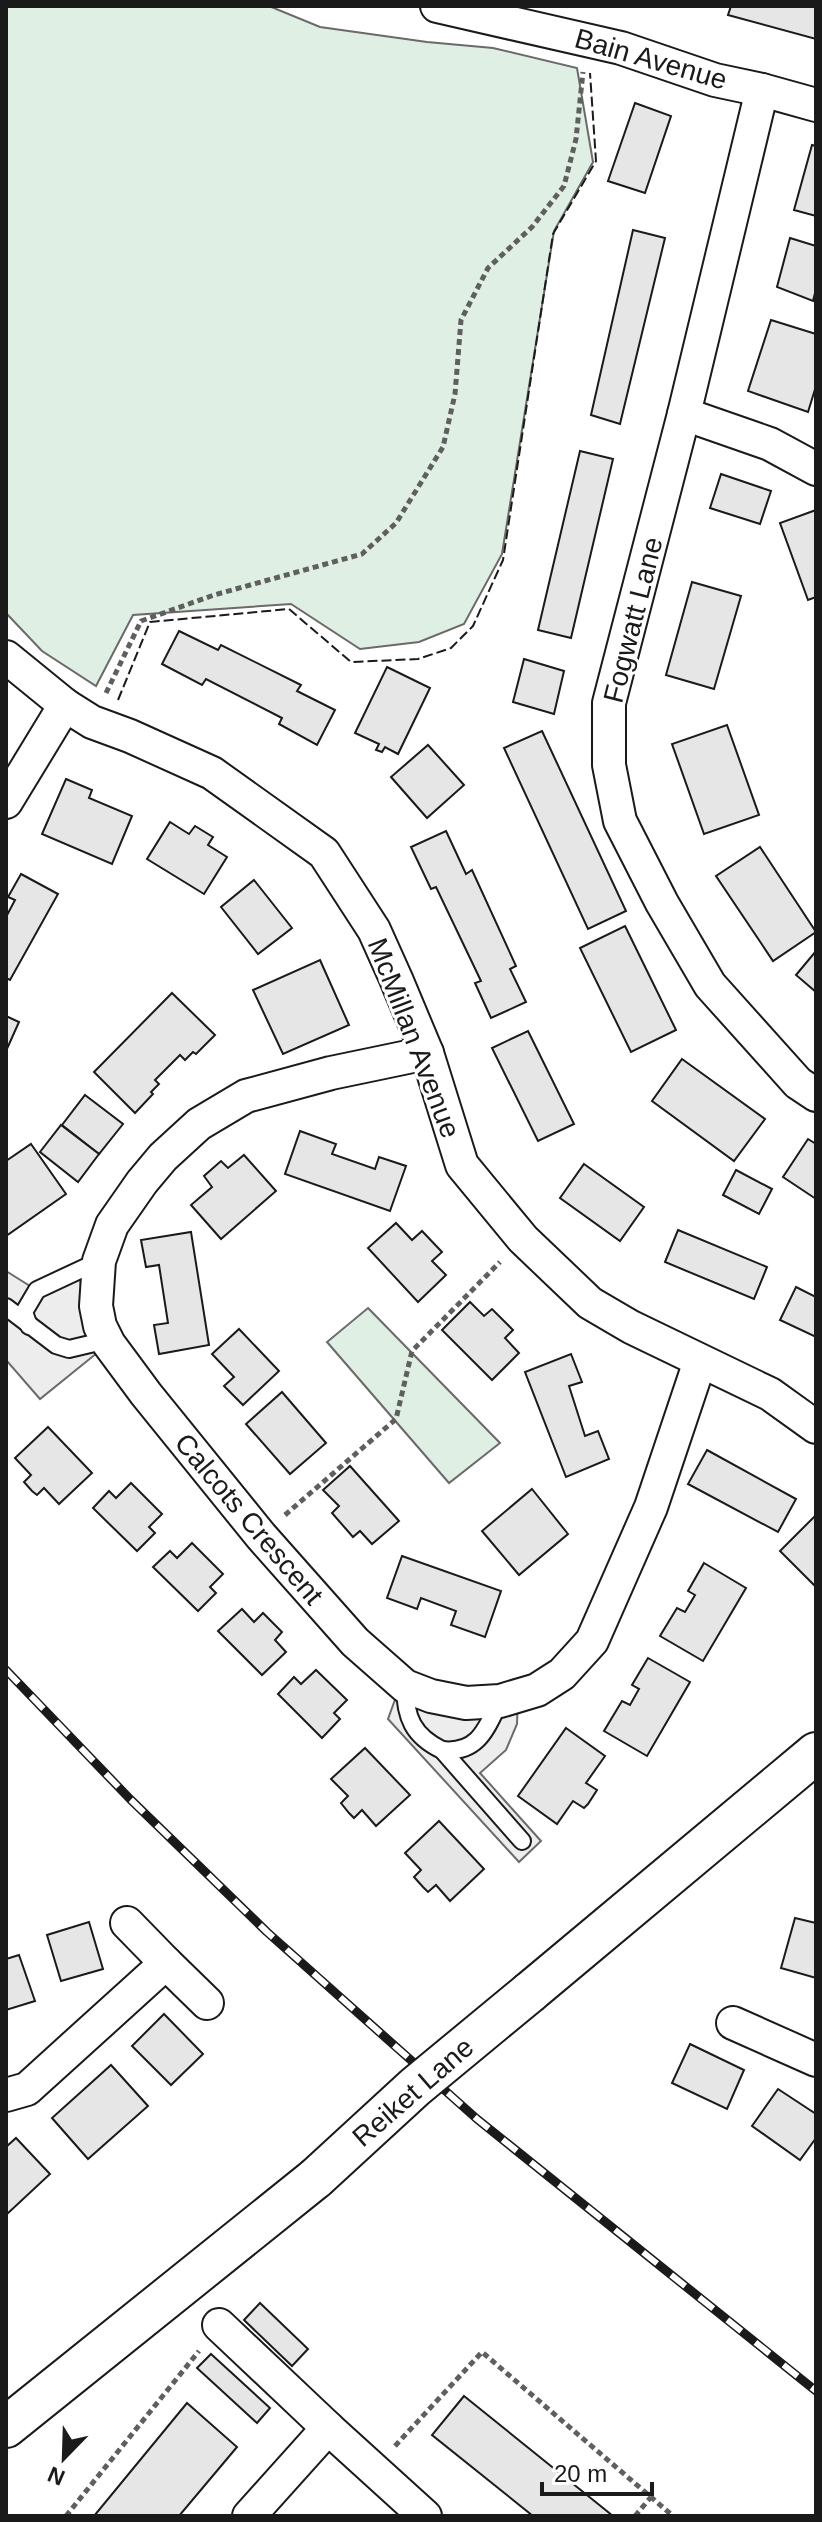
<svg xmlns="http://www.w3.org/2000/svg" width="822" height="2522" font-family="Helvetica,sans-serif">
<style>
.green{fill:#e0efe3;stroke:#6a6a6a;stroke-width:2}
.parking{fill:#ededed;stroke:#6a6a6a;stroke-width:2}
.building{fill:#e6e6e6;stroke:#1a1a1a;stroke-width:2}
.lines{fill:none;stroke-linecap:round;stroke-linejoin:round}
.service-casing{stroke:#1a1a1a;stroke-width:20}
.minor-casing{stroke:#1a1a1a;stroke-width:36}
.tertiary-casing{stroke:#1a1a1a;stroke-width:44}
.path{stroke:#5f5f5f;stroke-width:5;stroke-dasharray:6 4;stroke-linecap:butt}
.service{stroke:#fff;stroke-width:16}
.minor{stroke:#fff;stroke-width:32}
.tertiary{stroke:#fff;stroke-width:40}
.rail-casing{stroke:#1a1a1a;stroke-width:9}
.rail{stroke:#fff;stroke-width:6;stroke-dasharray:18;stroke-linecap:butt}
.tertiary-bridge-casing{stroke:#1a1a1a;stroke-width:44;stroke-linecap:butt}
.tertiary-bridge{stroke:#fff;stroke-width:40}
.fence{stroke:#1a1a1a;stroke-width:2;stroke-dasharray:10 4;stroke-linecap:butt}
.labels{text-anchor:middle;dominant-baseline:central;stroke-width:6;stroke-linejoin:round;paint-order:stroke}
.street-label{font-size:28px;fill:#1a1a1a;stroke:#fff}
</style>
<rect width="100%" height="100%" fill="#fff"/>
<g class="green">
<polygon points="6,6 269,6 320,27 427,42 493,48 577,68 593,162 554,231 502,554 464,624 419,642 360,649 291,604 133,615 96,686 42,651 6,613"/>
<polygon points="368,1308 500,1443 449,1483 327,1342"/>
</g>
<g class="parking">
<polygon points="6,1271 30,1286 80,1276 83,1309 97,1353 40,1399 6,1360"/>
<polygon points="401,1683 518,1696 517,1724 506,1750 480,1773 541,1841 519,1862 388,1719"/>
</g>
<g class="building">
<polygon points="731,6 816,6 816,39 728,15"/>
<polygon points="635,103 671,116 645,193 608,181"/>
<polygon points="812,145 816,146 816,216 794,210"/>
<polygon points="633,230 665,238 620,424 591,415"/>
<polygon points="790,238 816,246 816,289 813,301 777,287"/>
<polygon points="771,320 816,334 816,386 808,412 748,391"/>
<polygon points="580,451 613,459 571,638 538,630"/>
<polygon points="721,474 771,491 760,524 710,508"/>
<polygon points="816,510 816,597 808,600 780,523"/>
<polygon points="692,582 741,596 714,689 666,675"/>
<polygon points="179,631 218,650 221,645 301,685 297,691 335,710 317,745 279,724 282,718 206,679 202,685 162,664"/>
<polygon points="524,659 564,671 554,714 513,702"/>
<polygon points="387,667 430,688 398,754 385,747 382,752 376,750 379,744 355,733"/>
<polygon points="727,725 759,815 704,834 672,744"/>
<polygon points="542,731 626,911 588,929 504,748"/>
<polygon points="428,745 464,785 427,818 391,777"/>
<polygon points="66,779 92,790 89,798 132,816 112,864 42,834"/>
<polygon points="170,822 189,834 195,826 213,837 208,845 227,857 204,894 147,859"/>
<polygon points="446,831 466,874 472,870 516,966 510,969 526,1002 491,1018 475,983 481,981 436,887 431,889 411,847"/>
<polygon points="760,847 816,932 773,961 716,876"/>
<polygon points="21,874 58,894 10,980 6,978 6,917 15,900 8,897"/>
<polygon points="254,880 292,928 258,954 221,907"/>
<polygon points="625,926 676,1030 631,1052 580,948"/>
<polygon points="816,951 816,992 796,975"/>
<polygon points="320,960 349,1025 283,1054 253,990"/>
<polygon points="172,993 215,1035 196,1054 193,1052 185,1060 180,1055 155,1080 159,1084 151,1092 153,1094 135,1113 94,1072"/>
<polygon points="6,1016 19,1022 6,1051"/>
<polygon points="528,1031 574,1124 538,1141 492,1048"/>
<polygon points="682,1059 765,1119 734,1161 652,1101"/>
<polygon points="85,1095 123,1124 99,1154 62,1125"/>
<polygon points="61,1125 99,1154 78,1182 40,1152"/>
<polygon points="300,1131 336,1144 332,1154 375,1169 379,1157 406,1166 390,1211 285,1174"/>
<polygon points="808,1139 816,1144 816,1199 783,1177"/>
<polygon points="31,1144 66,1194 6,1236 6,1161"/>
<polygon points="244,1155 276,1191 221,1239 191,1205 212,1187 204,1176 221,1161 228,1168"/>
<polygon points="584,1164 644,1207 620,1241 560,1198"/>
<polygon points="736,1170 772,1189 759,1214 723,1195"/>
<polygon points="396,1223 412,1240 422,1231 442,1252 432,1261 446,1275 418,1302 368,1248"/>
<polygon points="678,1230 767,1267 754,1299 665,1262"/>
<polygon points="191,1232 209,1345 159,1354 154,1325 168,1323 159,1265 146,1267 141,1240"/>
<polygon points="796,1287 816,1297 816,1337 780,1320"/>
<polygon points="470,1302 484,1316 492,1309 513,1330 505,1338 519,1353 492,1380 442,1330"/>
<polygon points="239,1329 279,1371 243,1405 224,1386 234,1377 212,1354"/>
<polygon points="571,1354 582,1382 569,1386 585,1436 598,1431 609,1459 566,1477 525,1372"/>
<polygon points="282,1392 326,1443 290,1474 246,1424"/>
<polygon points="48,1427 92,1473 59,1504 44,1488 37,1495 32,1491 24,1482 31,1475 15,1458"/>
<polygon points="707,1450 796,1499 778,1532 688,1484"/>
<polygon points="350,1466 399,1521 372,1544 360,1531 353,1537 332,1513 339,1506 323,1490"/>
<polygon points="131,1483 162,1514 149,1527 155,1533 137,1551 93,1508 109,1491 116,1498"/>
<polygon points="532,1489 568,1534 519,1575 482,1531"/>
<polygon points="814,1517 816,1520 816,1587 780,1551"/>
<polygon points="192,1543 223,1574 210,1587 216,1593 198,1611 153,1567 170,1551 177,1558"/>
<polygon points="402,1556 501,1591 485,1637 451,1625 456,1611 421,1598 417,1609 387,1598"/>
<polygon points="704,1563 746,1588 703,1661 660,1636 677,1608 685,1612 695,1595 688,1591"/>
<polygon points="242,1609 254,1622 263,1613 282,1632 275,1640 286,1652 262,1675 218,1631"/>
<polygon points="648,1658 690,1682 647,1756 604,1731 622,1701 630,1705 639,1689 632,1685"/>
<polygon points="316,1670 347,1700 334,1713 340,1719 322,1738 278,1694 294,1677 301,1684"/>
<polygon points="566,1728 605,1756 586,1783 597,1790 588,1804 584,1808 573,1801 557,1824 518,1796"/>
<polygon points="365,1748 410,1795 376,1826 362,1810 354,1818 349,1813 341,1803 348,1796 331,1779"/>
<polygon points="439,1821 484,1869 450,1901 436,1885 428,1892 423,1887 414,1877 421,1870 405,1853"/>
<polygon points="795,1918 816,1923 816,1978 781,1968"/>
<polygon points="89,1922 103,1969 61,1981 47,1935"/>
<polygon points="19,1955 35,2001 6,2010 6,1959"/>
<polygon points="164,2014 203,2054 171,2085 132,2046"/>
<polygon points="690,2044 744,2070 727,2109 672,2083"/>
<polygon points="111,2065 148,2106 88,2159 52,2118"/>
<polygon points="778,2089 816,2114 816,2138 800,2160 752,2126"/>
<polygon points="16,2138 50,2174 6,2215 6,2147"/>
<polygon points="260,2303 308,2349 292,2366 244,2320"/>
<polygon points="211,2354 270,2408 257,2423 197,2368"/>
<polygon points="464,2396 613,2516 533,2516 432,2435"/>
<polygon points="187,2403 237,2447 179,2516 94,2516"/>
</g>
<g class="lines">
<g class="service-casing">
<g id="service">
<polyline points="6,1307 56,1345 69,1349 107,1340"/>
<polyline points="29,1326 24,1312 37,1290 99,1261"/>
<path d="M 405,1686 C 405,1717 413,1736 442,1750 L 522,1841"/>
<path d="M 442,1750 C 478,1754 486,1729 500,1701"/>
</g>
</g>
<g class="minor-casing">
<g id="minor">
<polyline points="437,6 621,48 715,80 762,90 816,105"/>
<polyline points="762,90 684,414 609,703 609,765 620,821 662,903 710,985 798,1083 816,1095"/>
<polyline points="684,414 770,444 816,469"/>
<polyline points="6,657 65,705 92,722 130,736 212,773 324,853 374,930 396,979 427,1053 462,1165 523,1239 590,1303 631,1327 770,1394 816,1427"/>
<polyline points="6,802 65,705"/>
<polyline points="427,1053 331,1073 246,1096 199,1124 163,1157 142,1182 112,1225 99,1261 96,1306 100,1326 109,1344 146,1394 261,1536 355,1642 405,1686 431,1696 466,1703 500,1701 537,1690 562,1674 592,1641 651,1507 700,1361"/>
<polyline points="127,1923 166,1963"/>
<polyline points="733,2023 816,2060"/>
<polyline points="6,2095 27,2089 166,1963 207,2003"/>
<polyline points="219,2325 328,2428"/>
<polyline points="249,2516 328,2428 425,2516"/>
</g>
</g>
<g class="tertiary-casing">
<g id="tertiary">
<polyline points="530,1992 816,1753"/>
<polyline points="6,2427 316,2178"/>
</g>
</g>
<g class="path">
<polyline points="106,693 141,621 214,595 362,554 396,523 443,447 455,394 461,320 488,268 532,227 564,186 576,139 583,72"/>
<polyline points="285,1515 396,1419 412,1351 500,1262"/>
<polyline points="395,2446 482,2352 673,2516"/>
<polyline points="66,2516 199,2351"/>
<polyline points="635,2516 651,2497"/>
</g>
<use href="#service" class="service"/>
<use href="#minor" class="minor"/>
<use href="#tertiary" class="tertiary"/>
<g class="rail-casing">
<polyline id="rail" points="6,1670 130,1799 267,1932 477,2119 816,2391"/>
</g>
<use href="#rail" class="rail"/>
<g class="tertiary-bridge-casing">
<polyline id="tertiary-bridge" points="316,2178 415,2087 530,1992"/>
</g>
<use href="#tertiary-bridge" class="tertiary-bridge"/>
<polyline class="fence" points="118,700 150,622 289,609 351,662 418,659 451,648 473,626 503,560 553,234 596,161 590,73"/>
</g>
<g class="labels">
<g class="street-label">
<text transform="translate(651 59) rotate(16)">Bain Avenue</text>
<text transform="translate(633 620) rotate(-76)">Fogwatt Lane</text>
<text transform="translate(414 1038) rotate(69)">McMillan Avenue</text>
<text transform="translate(249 1519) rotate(50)">Calcots Crescent</text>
<text transform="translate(413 2092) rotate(-41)">Reiket Lane</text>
</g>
</g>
<rect width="822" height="2522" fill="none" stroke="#1a1a1a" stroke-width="16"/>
<g transform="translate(64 2458) rotate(203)" stroke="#ffffff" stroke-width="6" paint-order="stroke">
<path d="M0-6L14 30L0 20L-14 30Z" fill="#1a1a1a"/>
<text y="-12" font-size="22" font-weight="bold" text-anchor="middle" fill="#1a1a1a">N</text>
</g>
<path d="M542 2482v12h110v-12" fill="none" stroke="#1a1a1a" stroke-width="4"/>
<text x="554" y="2482" font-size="24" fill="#1a1a1a" stroke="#ffffff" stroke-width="6" paint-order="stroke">20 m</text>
</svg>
